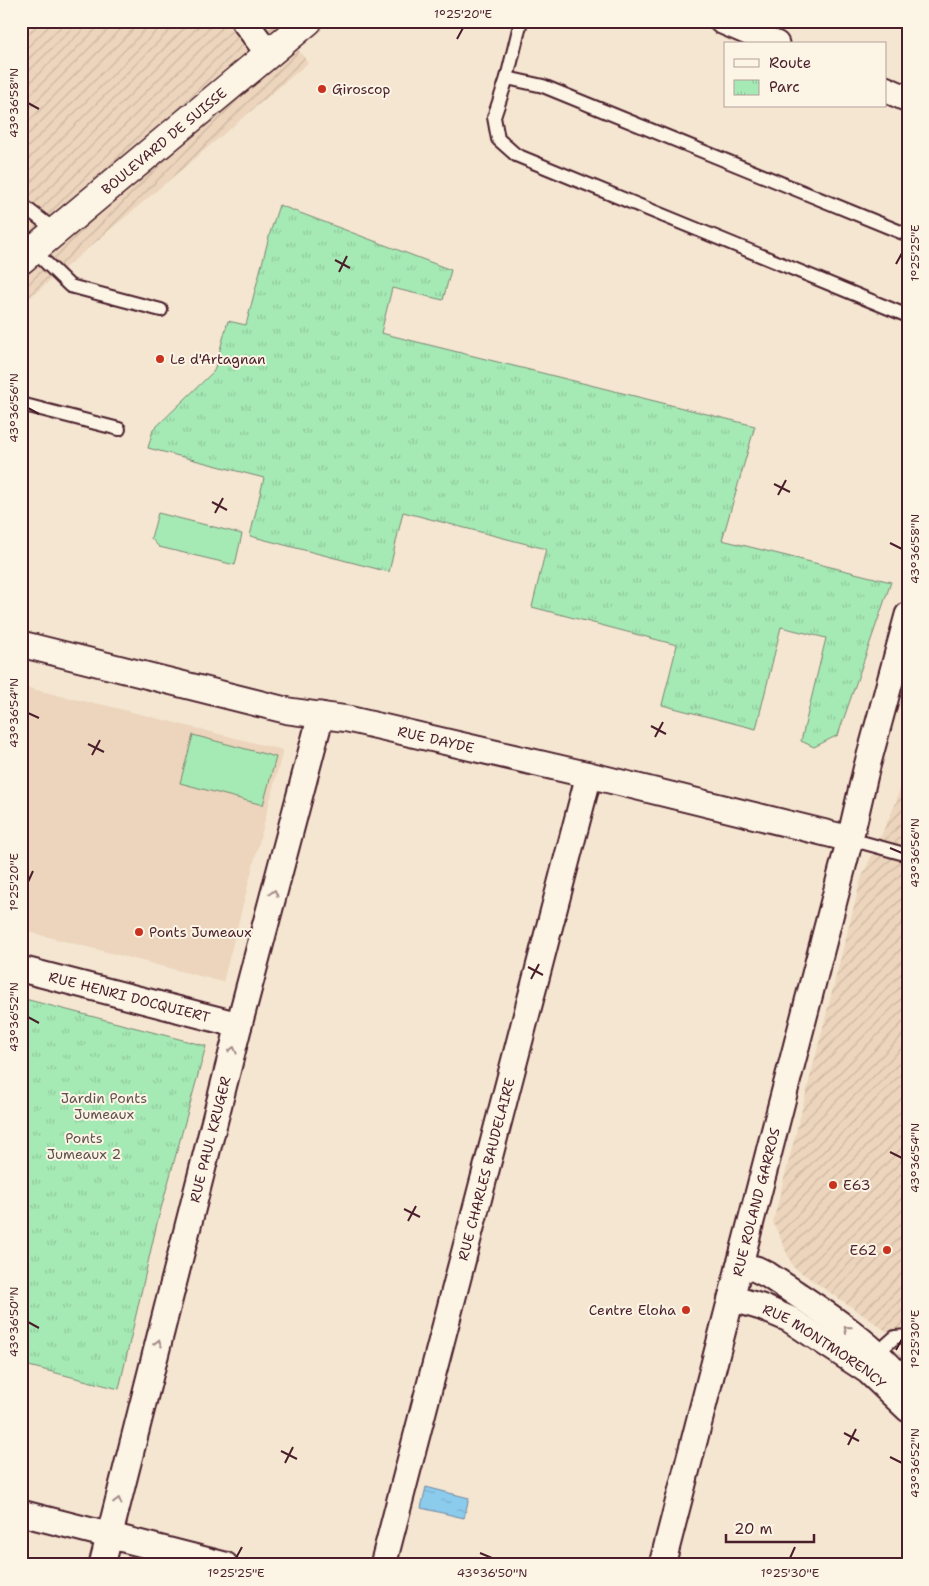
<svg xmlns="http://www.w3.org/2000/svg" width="929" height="1586" font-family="'Shantell Sans',sans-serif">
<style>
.built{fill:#ecd5bc}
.industrial{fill:url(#industrial-furrows)}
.grass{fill:#a5eab5;stroke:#788470}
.park{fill:url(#park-tufts);stroke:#788470}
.water{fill:url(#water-ripples);stroke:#71869f}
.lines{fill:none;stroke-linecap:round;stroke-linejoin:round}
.service-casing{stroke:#4a1f2b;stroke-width:16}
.minor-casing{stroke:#4a1f2b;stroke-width:29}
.primary-casing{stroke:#4a1f2b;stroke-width:31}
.service{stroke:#fcf5e5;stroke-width:12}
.minor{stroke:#fcf5e5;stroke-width:25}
.primary{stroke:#fcf5e5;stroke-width:28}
.oneway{stroke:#a38a88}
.ticks{fill:none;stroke:#4a1f2b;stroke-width:2}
.poi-dot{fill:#c8321e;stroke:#fcf5e5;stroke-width:2}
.labels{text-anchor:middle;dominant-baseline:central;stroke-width:4;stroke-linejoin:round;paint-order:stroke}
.poi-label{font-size:14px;fill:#4a1f2b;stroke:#fcf5e5;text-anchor:start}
.street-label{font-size:14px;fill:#4a1f2b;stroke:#fcf5e5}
.park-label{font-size:14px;fill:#61524e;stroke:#fcf5e5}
.neatline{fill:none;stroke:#4a1f2b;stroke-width:2}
.ticks-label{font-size:12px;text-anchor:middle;fill:#4a1f2b}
</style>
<defs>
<pattern id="industrial-furrows" width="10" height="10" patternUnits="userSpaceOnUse" patternTransform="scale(1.25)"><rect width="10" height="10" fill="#ecd5bc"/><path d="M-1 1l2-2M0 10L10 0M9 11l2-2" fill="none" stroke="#ccb6a2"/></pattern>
<pattern id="park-tufts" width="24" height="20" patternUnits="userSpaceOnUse" patternTransform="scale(1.25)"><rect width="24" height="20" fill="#a5eab5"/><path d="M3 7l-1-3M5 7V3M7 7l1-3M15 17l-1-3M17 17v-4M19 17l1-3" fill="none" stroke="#90c89c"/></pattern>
<pattern id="water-ripples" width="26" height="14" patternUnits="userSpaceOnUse" patternTransform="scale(1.25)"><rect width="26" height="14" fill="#8bcbec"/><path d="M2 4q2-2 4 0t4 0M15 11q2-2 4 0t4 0" fill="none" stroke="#79aecb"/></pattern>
</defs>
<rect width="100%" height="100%" fill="#f5e6d2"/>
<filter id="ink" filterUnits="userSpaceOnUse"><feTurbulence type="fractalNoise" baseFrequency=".02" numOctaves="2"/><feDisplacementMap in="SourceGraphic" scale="10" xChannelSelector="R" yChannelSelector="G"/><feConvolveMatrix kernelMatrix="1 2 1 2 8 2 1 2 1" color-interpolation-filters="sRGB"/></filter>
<g filter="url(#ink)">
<polygon class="built" points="21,686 69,698 104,705 283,750 223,982 21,930"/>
<g class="industrial">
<polygon points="21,21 278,21 308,63 21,305"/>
<polygon points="908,760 908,1355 895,1337 793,1267 773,1222 861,879 895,805"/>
</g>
<g class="grass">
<polygon points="158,513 242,534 235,565 159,547 151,538"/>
<polygon points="193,735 276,757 263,805 180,783"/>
</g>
<g class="park">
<polygon points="279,205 451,270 443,300 392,288 381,333 755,426 722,540 891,582 838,735 814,747 801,741 826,638 781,627 756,729 662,705 677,645 532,607 546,549 403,512 389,572 250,536 264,478 148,448 153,430 214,371 228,321 246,325 270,233"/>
<polygon points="21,998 206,1046 157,1223 119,1389 21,1364"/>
</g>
<polygon class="water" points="426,1487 469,1498 464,1518 421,1508"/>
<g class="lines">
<g class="service-casing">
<g id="service">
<polyline points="521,21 507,78 494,117 498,139 516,155 908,316"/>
<polyline points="507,78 543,86 908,235"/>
<polyline points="21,204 56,231"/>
<polyline points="33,250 70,286 161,310"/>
<polyline points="21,404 119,429"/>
<polyline points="850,839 908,855"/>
<polyline points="875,1355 895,1337 908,1336"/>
</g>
</g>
<g class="minor-casing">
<g id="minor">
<polyline points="244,21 268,53"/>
<polyline points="722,21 776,44"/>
<polyline points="885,89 908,99"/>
<path id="s1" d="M 21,644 L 289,711 L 348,719 L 589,775 L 850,839"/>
<path id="s2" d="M 21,969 L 239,1025"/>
<path d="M 739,1266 L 756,1269 L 768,1275 C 817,1308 871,1340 908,1387"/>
<path id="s3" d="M 731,1298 L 761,1307 L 789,1319 L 868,1371 L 908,1409"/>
<polyline points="21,1513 225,1565"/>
<path id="s4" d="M 102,1565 L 239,1025 L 321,715"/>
<path id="s5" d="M 383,1565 L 589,775"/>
<path id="s6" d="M 662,1565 L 850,839 L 866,770 L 908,615"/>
</g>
</g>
<g class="primary-casing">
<g id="primary">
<path id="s7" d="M 21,260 L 308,21"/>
</g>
</g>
<use href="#service" class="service"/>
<use href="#minor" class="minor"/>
<use href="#primary" class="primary"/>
</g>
<defs><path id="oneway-chevron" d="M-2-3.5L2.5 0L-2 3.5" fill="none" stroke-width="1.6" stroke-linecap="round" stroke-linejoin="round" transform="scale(1.25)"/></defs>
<g class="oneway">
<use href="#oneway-chevron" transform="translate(274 893) rotate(-75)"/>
<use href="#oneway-chevron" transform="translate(233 1050) rotate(-76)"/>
<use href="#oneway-chevron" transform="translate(847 1329) rotate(-140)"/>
<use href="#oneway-chevron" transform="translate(158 1343) rotate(-76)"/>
<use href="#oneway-chevron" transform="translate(118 1501) rotate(-76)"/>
</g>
</g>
<path class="ticks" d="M 457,39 L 463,28M 28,103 L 39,109M 335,260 L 350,268M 896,264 L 902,253M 339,272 L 347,256M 28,408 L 39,414M 774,484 L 790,492M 778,495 L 786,480M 212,502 L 227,510M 215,513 L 223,498M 890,543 L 902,549M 28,713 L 39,718M 651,726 L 666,734M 655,737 L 663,722M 88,744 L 104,752M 92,755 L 100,740M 890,848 L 902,853M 28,882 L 33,871M 528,967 L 543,975M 531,979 L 539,964M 28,1017 L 39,1023M 890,1152 L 902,1158M 404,1209 L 420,1217M 408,1221 L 416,1206M 28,1322 L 39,1328M 896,1350 L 902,1339M 844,1433 L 859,1441M 848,1445 L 856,1429M 281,1451 L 297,1459M 890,1457 L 902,1463M 285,1463 L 293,1447M 480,1553 L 492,1558M 236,1558 L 242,1547M 790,1558 L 795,1547"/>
<g class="poi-dot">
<circle cx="322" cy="89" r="5"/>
<circle cx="160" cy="359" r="5"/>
<circle cx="139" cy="932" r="5"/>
<circle cx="833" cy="1185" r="5"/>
<circle cx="887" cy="1250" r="5"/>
<circle cx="686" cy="1310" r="5"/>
</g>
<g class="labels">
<g class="poi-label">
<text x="332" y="89">Giroscop</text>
<text x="170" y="359">Le d'Artagnan</text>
<text x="149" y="932">Ponts Jumeaux</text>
<text x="843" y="1185">E63</text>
<text x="877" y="1250" text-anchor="end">E62</text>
<text x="676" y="1310" text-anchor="end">Centre Eloha</text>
</g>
<g class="street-label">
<text stroke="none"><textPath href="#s7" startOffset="186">BOULEVARD DE SUISSE</textPath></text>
<text stroke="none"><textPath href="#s1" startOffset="426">RUE DAYDE</textPath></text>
<text stroke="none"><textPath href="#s2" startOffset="112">RUE HENRI DOCQUIERT</textPath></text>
<text stroke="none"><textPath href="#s4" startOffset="439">RUE PAUL KRUGER</textPath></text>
<text stroke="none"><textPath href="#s5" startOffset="409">RUE CHARLES BAUDELAIRE</textPath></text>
<text stroke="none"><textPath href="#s6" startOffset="375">RUE ROLAND GARROS</textPath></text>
<text stroke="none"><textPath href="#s3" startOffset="106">RUE MONTMORENCY</textPath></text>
</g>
<g class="park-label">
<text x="104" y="1098">Jardin Ponts<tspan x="104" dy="16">Jumeaux</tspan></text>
<text x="84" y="1138">Ponts<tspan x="84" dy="16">Jumeaux 2</tspan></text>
</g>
</g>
<rect width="929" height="1586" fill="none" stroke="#fcf5e5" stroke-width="55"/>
<rect x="724" y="42" width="162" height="65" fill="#fcf5e5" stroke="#b59f9b"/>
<rect x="734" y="59" width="25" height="8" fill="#fcf5e5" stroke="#b59f9b"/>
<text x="769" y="68" font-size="15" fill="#4a1f2b">Route</text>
<rect x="734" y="80" width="25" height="15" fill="url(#park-tufts)" stroke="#b59f9b"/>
<text x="769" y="92" font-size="15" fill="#4a1f2b">Parc</text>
<path d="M726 1534v8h88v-8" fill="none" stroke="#4a1f2b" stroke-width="2.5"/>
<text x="734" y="1534" font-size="15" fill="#4a1f2b" stroke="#fcf5e5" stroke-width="4" paint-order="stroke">20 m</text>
<rect x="28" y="28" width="874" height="1530" class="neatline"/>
<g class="ticks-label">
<text x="463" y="18">1°25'20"E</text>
<text transform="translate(14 103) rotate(-90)" y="4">43°36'58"N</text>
<text transform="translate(915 253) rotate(-90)" y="4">1°25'25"E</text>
<text transform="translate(14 408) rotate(-90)" y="4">43°36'56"N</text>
<text transform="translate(915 549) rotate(-90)" y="4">43°36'58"N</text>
<text transform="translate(14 713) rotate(-90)" y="4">43°36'54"N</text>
<text transform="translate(915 853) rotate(-90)" y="4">43°36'56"N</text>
<text transform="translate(14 882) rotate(-90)" y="4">1°25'20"E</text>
<text transform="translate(14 1017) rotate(-90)" y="4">43°36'52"N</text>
<text transform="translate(915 1158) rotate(-90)" y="4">43°36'54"N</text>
<text transform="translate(14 1322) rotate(-90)" y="4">43°36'50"N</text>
<text transform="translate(915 1339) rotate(-90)" y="4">1°25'30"E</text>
<text transform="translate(915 1463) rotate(-90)" y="4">43°36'52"N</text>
<text x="236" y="1577">1°25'25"E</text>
<text x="492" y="1577">43°36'50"N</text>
<text x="790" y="1577">1°25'30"E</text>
</g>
</svg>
